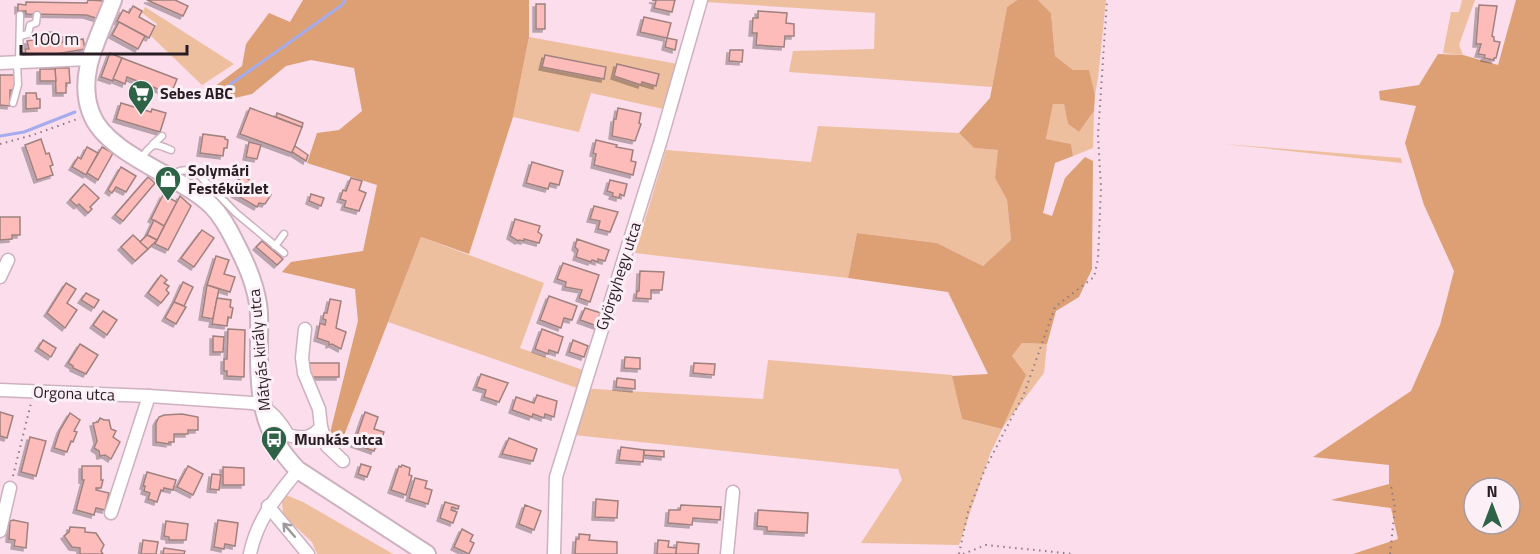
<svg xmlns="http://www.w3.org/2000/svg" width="1540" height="554" font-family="'Titillium Web',sans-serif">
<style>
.green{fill:#edbf9f}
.forest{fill:#dd9f74;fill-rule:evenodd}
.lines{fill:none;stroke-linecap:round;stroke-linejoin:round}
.stream{stroke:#a5aced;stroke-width:3}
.building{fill:#fdbcb9;stroke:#9f817f;stroke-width:1.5;filter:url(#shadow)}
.service-casing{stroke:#cdb1bf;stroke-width:9}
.minor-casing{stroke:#cdb1bf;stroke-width:15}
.secondary-casing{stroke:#cdb1bf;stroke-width:20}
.path{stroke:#8e7983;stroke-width:2;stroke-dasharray:1.5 4.5;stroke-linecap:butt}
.service{stroke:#fff;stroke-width:6}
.minor{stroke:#fff;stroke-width:12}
.secondary{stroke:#fff;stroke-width:16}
.oneway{stroke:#9e999c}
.labels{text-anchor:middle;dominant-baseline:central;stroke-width:6;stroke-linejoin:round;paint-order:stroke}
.poi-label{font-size:16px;font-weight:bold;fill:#281d22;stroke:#fcf0f6;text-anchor:start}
.street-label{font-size:16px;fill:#281d22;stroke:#fcf0f6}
</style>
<defs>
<filter id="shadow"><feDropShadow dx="-3" dy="3" stdDeviation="0" flood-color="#0004"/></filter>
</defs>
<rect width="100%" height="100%" fill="#fbddeb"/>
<g class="green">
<polygon points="706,0 1017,0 1007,7 992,87 789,72 793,51 874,49 875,13 706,2"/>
<polygon points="1038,0 1106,0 1098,78 1095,95 1089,71 1073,70 1055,56 1051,13"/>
<polygon points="1462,0 1475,0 1459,45 1463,55 1443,53 1451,12 1459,12"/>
<polygon points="145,7 234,64 202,85 151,36 157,24 142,13"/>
<polygon points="529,37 689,66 677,112 591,93 579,132 513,117"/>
<polygon points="1053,103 1064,103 1068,124 1079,132 1094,111 1093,148 1073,156 1071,144 1046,139"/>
<polygon points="818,126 959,133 974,148 999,150 995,178 1007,200 1011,240 983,266 937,243 857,233 848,278 635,253 666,150 811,162"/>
<polygon points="1224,144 1401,158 1402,163"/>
<polygon points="421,237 544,283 520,348 583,370 578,388 763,399 768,360 952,375 962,419 1002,429 990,454 959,545 861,543 902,480 898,469 574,435 584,389 577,388 388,322"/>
<polygon points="1022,343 1047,344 1044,373 1003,427 1025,375 1012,356"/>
<polygon points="286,495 303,502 393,554 317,554 312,542 283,515 282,502"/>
</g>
<g class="forest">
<polygon points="303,0 529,0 529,37 513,117 469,254 421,237 343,438 330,433 358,321 355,289 282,272 291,262 363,251 377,185 307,163 317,133 339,130 362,111 354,68 311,60 286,66 252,94 218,102 206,93 242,66 246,44 269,13 290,22"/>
<polygon points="1017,0 1038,0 1051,13 1055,56 1073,70 1089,70 1095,95 1094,111 1079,132 1068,124 1064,104 1053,104 1046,139 1071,144 1073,156 1055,163 1043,213 1052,216 1065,178 1085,157 1093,161 1092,269 1079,297 1056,311 1047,344 1022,343 1012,356 1026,375 1002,429 962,419 952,376 988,374 948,292 848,278 857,233 937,243 983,266 1011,240 1007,200 995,178 998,150 974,148 959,133 990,98 1007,7"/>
<path d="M 1516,0 L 1540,0 L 1540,554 L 1353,554 L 1398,539 L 1391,508 L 1331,500 L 1389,484 L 1389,465 L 1313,457 L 1411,391 L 1440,325 L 1454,271 L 1424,205 L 1405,143 L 1416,106 L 1380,100 L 1379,91 L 1419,85 L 1438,54 L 1463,55 L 1498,65 ZM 1474,488 L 1510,488 L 1510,524 L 1474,524 Z"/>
</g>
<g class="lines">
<g class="stream">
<polyline points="214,96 342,5 345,0"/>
<polyline points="0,136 24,132 75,112"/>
</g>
</g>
<g class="building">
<polygon points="88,0 106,1 99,19 86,15 26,14 26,11 18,11 18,4 26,5 26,2 87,3"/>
<polygon points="147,0 175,0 188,6 183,16"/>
<polygon points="652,0 675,0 672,12 654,8 656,1"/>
<rect x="536" y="4" width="9" height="25"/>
<polygon points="1479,5 1497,6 1492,36 1494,37 1494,41 1500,42 1496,58 1494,58 1494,60 1484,58 1485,55 1478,54 1481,44 1476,44"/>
<polygon points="133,6 142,11 139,17 155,26 149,38 117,21 123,10 129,13"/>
<polygon points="758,11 787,13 786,23 794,24 794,36 785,36 784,47 756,45 757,33 752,33 753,18 758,18"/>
<polygon points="644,17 671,23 667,38 640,32"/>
<polygon points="119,22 145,36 138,49 112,35"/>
<polygon points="52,32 55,44 64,42 63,37 72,36 73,41 83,39 85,49 27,59 25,49 29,49 27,41 43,38 43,33"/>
<polygon points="667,38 677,40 675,50 665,47"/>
<polygon points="730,50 743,50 742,62 729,61"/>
<polygon points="110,53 122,58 113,81 101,77"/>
<polygon points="545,55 606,67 604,79 542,67"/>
<polygon points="122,58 177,79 171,94 127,77 125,84 113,79"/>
<polygon points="617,64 659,74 656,86 642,82 641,85 614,76"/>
<polygon points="55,68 69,68 70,83 66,83 66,93 56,93"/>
<polygon points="40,69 55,69 56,81 40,81"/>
<polygon points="0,75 17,75 17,90 10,90 10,106 0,105"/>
<polygon points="26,93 36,93 37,99 40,99 40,108 26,109"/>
<polygon points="121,103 151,112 152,109 166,113 160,132 116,119"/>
<polygon points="250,108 302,127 292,153 240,134"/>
<polygon points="618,108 641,113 639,123 641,124 635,141 612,136 614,119 616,119"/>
<polygon points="277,113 303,123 302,127 276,117"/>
<polygon points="203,134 225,137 225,139 228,140 227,148 224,148 223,156 200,153"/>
<polygon points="41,139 46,154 49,153 53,165 50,166 53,175 37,180 25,145"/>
<polygon points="596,140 617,145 616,147 633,150 631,161 636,162 633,175 594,165 596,154 593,153"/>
<polygon points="249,142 261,145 257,159 246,157"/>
<polygon points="295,146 308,155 306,161 292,152"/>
<polygon points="87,147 98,153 86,175 72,167 78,157 81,159"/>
<polygon points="102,147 113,153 98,180 87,173"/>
<polygon points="532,162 563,171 559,185 550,183 548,189 526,183"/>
<polygon points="121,167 136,176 126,192 116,187 112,193 108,190"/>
<polygon points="242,175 271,195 265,204 259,203 257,207 231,192"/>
<polygon points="148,177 155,183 123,221 115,215"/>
<polygon points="351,178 362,181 359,190 366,193 359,211 344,207 346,201 340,199 343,190 346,191"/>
<polygon points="610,180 627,184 624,196 620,194 619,198 612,196 613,193 607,191"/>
<polygon points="84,184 99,198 90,207 92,209 88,213 79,204 77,206 70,200"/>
<polygon points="311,194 324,198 321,206 309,201"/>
<polygon points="163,195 177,202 164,226 151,219"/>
<polygon points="180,196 191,206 168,250 155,244"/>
<polygon points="594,206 618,212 610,232 598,229 600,221 590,219"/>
<polygon points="0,217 20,217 20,235 12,235 12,239 0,240"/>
<polygon points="515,219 540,226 538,232 542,235 539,243 524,239 524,241 519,240 518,241 510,236"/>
<polygon points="154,220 164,226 157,240 147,235"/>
<polygon points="202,230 214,238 194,267 181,258"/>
<polygon points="133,235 148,249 135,261 121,247"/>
<polygon points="147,235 157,240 148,249 140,242"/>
<polygon points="577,239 609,250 605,261 598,259 598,262 592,260 591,262 576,257 578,250 575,247"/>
<polygon points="262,241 283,259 277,265 256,247"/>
<polygon points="216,256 229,260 224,274 235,277 230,292 207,285"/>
<polygon points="563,263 599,275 590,302 579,298 582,290 565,287 566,282 557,279"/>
<polygon points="640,271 664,272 662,290 651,290 651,299 636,298 637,291 639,291"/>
<polygon points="161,275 167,280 164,283 169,286 166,290 169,293 161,303 148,293"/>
<polygon points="183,282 193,287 184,306 174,302"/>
<polygon points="66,283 76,289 67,303 77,310 65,328 47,313"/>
<polygon points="207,285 219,289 213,319 202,317"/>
<polygon points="86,293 99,300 94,308 81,300"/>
<polygon points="549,296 577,306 572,320 564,318 561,328 540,320"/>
<polygon points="217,298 231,300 230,307 233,308 231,318 228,317 227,326 212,324"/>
<polygon points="330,299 341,301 336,328 346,332 341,349 332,344 329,345 329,342 317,338 320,323 325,325 326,320 323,319 324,313 327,313"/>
<polygon points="174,302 186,307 176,324 165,318"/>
<polygon points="585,308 601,313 597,326 580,320"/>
<polygon points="103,311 117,320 107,335 93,325"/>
<polygon points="228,329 245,330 244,377 227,376 227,371 224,371 224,359 227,359"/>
<polygon points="542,329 563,337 558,353 549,350 548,354 535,349"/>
<polygon points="213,336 224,337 223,352 213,352"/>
<polygon points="43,340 56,348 51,357 38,348"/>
<polygon points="573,340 588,346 584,357 569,352"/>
<polygon points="80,344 98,355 86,374 73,368 73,366 68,363"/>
<polygon points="625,357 640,358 640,369 624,368"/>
<rect x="307" y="363" width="32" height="14"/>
<polygon points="694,363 715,364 714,375 693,373"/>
<polygon points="481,374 508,383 499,402 484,397 486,390 476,387"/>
<polygon points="617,378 635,380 635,389 616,387"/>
<polygon points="537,395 557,401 554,417 545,414 544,418 533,414 532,417 512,410 516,397 534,403"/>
<polygon points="0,412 13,416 7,438 0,436"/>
<polygon points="365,412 378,417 374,429 384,432 379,445 377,444 374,451 354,444"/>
<polygon points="70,413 80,420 74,431 77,432 73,442 71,441 67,452 54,448 60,430"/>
<polygon points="182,414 198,417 198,430 188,430 188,434 174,434 174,442 169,442 169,444 156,442 156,423 159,417 164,415"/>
<polygon points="100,418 104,420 109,420 111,429 116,431 113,437 120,442 111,459 105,455 100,456 99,451 94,448 97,441 93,423 98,422"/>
<polygon points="30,437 46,441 36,476 21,472"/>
<polygon points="509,438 537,449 533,461 502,454"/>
<polygon points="621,447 644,450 643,462 619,460"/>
<polygon points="644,450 664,451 664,457 644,455"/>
<polygon points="361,464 371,467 367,477 358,474"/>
<polygon points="402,465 410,468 409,475 412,476 406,495 391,490 399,466 401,467"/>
<polygon points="82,466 101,466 101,480 103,480 101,488 96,488 96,490 109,493 105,510 96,508 94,515 76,510 84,480 82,480"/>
<polygon points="188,466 203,474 193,495 177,487"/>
<polygon points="223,467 244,468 244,485 223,485"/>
<polygon points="147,472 176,480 173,490 164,488 163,491 161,490 157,502 148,499 150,493 144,491 145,486 143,486"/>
<polygon points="212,474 221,475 219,490 210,489"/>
<polygon points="415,478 427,481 425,488 432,490 428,504 409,498"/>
<polygon points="596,499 618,501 617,518 595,517"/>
<polygon points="445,502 459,506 458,509 452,507 451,510 457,512 453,523 440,518"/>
<polygon points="525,505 541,511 534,530 519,524"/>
<polygon points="681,505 721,507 720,520 693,518 692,525 668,523 669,510 680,510"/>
<polygon points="758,510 808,513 807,533 767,531 767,527 757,526"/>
<polygon points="13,520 28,523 26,548 14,546 15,540 9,539 10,521"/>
<polygon points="218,520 238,523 235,546 225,544 224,549 214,547"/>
<polygon points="166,521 188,524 186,540 169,540 169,537 164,536"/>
<polygon points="70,527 85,528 85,532 96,533 104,545 101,551 103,554 80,554 80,548 72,547 64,536 69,532"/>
<polygon points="462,529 473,535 470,541 474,543 469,554 454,547"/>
<polygon points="579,534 590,535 589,540 617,542 617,554 575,554 576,539 579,539"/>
<polygon points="143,540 158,542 156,554 141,554"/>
<polygon points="658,540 669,541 668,547 677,548 676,554 657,554"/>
<polygon points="677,542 699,544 698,554 676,554"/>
<polygon points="164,548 185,551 184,554 163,554"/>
</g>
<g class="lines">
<g class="service-casing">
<g id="service">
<polyline points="20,36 28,34 30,25 36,23 37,15"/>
<polyline points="19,63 20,15"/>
<polyline points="13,103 18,85 17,63"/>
<polyline points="153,144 162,136"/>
<path d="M 141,159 C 152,143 153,142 171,150"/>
<polyline points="193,171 212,172"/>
<path d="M 172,176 C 180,168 189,169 199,175 L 236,213 L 284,253"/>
<polyline points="275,246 284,234"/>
</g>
</g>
<g class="minor-casing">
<g id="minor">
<polyline points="0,63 89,59"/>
<polyline points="0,277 8,260"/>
<path d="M 0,390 L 149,396 L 252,403 C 269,406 280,421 288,435 C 302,439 311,439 321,427 L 319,409 L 304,373 L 302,358 L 305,329"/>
<polyline points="321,427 327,446 343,461"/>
<polyline points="268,506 308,554"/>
<polyline points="111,513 149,396"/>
<polyline points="0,531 10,488"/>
<path d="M 250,554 C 257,519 277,496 298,470"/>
<polyline points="554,554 556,477 660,143 701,0"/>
<polyline points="727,554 733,492"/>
</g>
</g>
<g class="secondary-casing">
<path id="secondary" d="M 113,0 C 100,36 76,73 91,113 C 105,152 174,174 205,200 C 216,208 224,221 230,232 C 242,255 254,278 258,304 C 260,316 259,328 259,340 C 259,392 259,431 298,470 L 427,554"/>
</g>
<g class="path">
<polyline points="0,144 33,135 80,118"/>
<polyline points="13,476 31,403"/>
<polyline points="959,554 968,512 985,469 1024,394 1055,307 1094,277 1098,259 1101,188 1098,135 1107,0"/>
<polyline points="963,554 986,545 1074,554"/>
<polyline points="1390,554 1395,508 1391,486"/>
</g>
<use href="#service" class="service"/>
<use href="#minor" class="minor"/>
<use href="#secondary" class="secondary"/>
</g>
<defs><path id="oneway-shaft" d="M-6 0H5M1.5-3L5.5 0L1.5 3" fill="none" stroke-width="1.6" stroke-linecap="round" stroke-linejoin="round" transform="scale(1.5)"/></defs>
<use class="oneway" href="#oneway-shaft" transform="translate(289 530) rotate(-131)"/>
<defs>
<g id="supermarket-pin" transform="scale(1.35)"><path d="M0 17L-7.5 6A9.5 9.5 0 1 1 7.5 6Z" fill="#2f6347" stroke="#fcf0f6"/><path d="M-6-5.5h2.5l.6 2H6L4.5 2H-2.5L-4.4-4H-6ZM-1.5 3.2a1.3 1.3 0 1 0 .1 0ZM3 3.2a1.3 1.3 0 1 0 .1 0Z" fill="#fff"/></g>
<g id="shop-pin" transform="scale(1.35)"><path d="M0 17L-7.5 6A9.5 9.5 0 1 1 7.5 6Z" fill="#2f6347" stroke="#fcf0f6"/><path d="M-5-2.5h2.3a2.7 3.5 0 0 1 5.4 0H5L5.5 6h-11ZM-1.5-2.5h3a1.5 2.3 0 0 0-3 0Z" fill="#fff"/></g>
<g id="bus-pin" transform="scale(1.35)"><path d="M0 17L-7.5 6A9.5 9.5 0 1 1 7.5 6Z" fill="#2f6347" stroke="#fcf0f6"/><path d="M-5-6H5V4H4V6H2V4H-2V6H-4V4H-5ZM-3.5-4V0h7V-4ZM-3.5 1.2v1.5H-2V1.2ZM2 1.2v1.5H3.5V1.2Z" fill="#fff"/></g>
</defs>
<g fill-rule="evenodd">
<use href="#supermarket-pin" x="141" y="93"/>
<use href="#shop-pin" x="168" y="179"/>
<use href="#bus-pin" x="274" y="439"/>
</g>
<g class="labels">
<g class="poi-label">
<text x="160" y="93">Sebes ABC</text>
<text x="188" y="170">Solymári<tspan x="188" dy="18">Festéküzlet</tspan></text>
<text x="294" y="439">Munkás utca</text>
</g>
<g class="street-label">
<text transform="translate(618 276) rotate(-72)">Györgyhegy utca</text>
<text transform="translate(259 350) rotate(-95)">Mátyás király utca</text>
<text transform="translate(74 393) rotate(2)">Orgona utca</text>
</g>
</g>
<g transform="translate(1492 506)"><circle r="28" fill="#fcf0f6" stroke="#a79ca1" stroke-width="1.5"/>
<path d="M0-4.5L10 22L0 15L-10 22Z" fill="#2f6347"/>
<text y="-9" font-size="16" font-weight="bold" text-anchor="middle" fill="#281d22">N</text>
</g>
<path d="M21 45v9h166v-9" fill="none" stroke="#281d22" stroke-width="3"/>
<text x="30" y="45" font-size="18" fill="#281d22" stroke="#fcf0f6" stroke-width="4.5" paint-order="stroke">100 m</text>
</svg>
